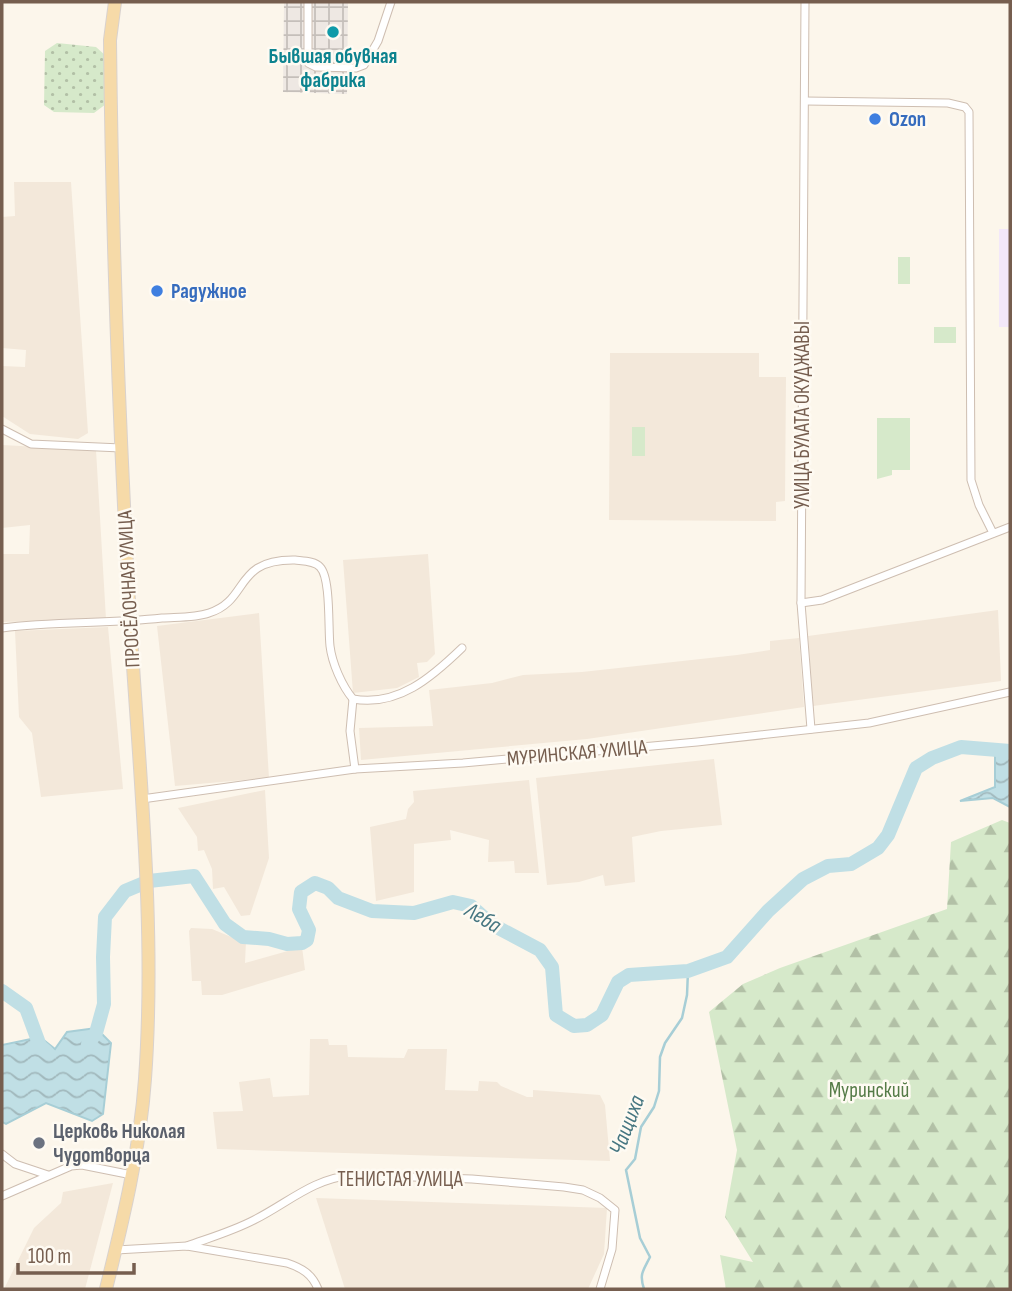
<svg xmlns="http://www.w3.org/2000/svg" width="1012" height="1291" font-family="'Sofia Sans Condensed',sans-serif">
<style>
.residential{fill:#f3e8da}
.industrial{fill:url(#industrial-grid)}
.education{fill:#f3e8f9}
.grass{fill:url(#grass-dots)}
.forest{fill:url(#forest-firs)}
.park{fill:#d6e9ca}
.water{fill:url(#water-waves);stroke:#a7ced6;stroke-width:2}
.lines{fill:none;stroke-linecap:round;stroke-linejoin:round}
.stream{stroke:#a7ced6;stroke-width:2.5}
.river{stroke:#c0dfe5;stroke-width:14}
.street-casing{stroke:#cebeb1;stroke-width:9}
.primary-casing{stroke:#d9d2ce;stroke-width:14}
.street{stroke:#fff;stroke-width:7}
.primary{stroke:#f6daa8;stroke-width:12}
.culture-dot{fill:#0f9aa8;stroke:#fefaf2;stroke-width:2.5}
.shop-dot{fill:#3f7fe0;stroke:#fefaf2;stroke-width:2.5}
.worship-dot{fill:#6b7280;stroke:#fefaf2;stroke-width:2.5}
.labels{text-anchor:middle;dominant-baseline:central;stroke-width:5;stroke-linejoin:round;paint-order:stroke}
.culture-label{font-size:21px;font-weight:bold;fill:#0d838f;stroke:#fefaf2}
.shop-label{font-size:21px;font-weight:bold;fill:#366cbe;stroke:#fefaf2;text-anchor:start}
.street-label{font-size:21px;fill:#765e4f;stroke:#fefaf2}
.park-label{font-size:21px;fill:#557b47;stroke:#fefaf2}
.worship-label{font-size:21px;font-weight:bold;fill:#5b616d;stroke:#fefaf2;text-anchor:start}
.water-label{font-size:23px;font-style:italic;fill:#467681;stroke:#fefaf2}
</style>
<defs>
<pattern id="industrial-grid" width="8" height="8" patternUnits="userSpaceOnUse" patternTransform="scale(1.75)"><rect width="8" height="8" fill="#eee8e3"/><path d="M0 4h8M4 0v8" fill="none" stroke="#c5bfba"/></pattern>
<pattern id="grass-dots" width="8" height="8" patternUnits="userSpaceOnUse" patternTransform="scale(1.75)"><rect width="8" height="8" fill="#d6e9ca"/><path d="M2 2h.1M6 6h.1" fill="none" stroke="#b2c0a6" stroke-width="1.8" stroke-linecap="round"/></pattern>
<pattern id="forest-firs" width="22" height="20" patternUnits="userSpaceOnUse" patternTransform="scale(1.75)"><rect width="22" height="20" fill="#d6e9ca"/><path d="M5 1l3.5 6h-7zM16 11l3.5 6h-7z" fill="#b2c0a6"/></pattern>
<pattern id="water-waves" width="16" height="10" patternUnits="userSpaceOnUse" patternTransform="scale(1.75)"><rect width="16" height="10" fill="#c0dfe5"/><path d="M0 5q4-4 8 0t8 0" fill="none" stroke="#a1b8bc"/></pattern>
</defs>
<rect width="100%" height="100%" fill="#fcf6eb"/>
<g class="residential">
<polygon points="14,182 71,182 88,433 78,439 30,434 2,416 2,366 25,367 26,350 2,348 2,217 15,216"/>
<polygon points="610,353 759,353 759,377 786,377 785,501 776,502 776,521 609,520"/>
<polygon points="2,445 96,450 106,619 2,622 2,554 29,554 30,525 2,528"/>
<polygon points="428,554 435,654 427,662 417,663 419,677 397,688 353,693 343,560"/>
<polygon points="998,610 1001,681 813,706 808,636"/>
<polygon points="259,613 269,778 175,786 157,626"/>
<polygon points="108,627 123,789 41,797 32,733 19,717 15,631"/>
<polygon points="799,638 804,707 587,739 361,760 359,728 433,726 429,690 492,683 523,675 582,672 737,655 770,650 770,641"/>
<polygon points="714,759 722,825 661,831 632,837 635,882 605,886 603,875 579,882 547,885 536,778"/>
<polygon points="529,780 539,873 515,873 514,861 488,862 489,840 450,830 451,840 414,844 414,892 376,901 370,827 406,819 408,809 414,802 413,791"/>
<polygon points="265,790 269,858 250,915 241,916 224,887 213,889 212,869 204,850 198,851 197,837 178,808"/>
<polygon points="191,928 212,929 236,939 246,941 245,963 302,947 305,970 222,995 202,995 201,981 192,981 189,931"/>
<polygon points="310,1039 328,1039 329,1045 347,1045 348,1057 404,1058 408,1049 447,1049 445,1090 478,1091 479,1081 497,1082 501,1086 527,1097 533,1097 533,1090 600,1095 605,1105 610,1161 217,1149 213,1112 243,1111 239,1082 270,1078 273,1097 309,1095"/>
<polygon points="113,1183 85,1289 4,1289 34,1228 61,1203 63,1192"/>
<polygon points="316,1198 607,1208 604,1254 588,1289 345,1289"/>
</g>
<polygon class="industrial" points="284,2 348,2 347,94 283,92"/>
<rect class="education" x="999" y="229" width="11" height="98"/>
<polygon class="grass" points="57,43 96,47 106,56 106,104 94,113 54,112 44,105 45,51"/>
<polygon class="forest" points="1002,820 1010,823 1010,1289 726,1289 720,1255 753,1262 725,1217 737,1150 709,1012 743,984 780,968 947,909 951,842"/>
<g class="park">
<rect x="898" y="257" width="12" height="27"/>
<rect x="934" y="327" width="22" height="16"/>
<polygon points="877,418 910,418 910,470 892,470 892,475 877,479"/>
<rect x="632" y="427" width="13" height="29"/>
</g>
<g class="water">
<polygon points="1010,745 1010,807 993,798 960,801 995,787 995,753 961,747"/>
<polygon points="96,1028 111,1043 103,1114 92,1121 46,1103 6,1124 2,1122 2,1045 40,1037 55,1049 67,1032"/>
</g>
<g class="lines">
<path class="stream" d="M 644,1289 C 639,1274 643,1271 650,1257 L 640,1238 L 626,1170 L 635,1159 L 641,1127 L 654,1107 L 659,1091 L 660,1057 L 665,1043 L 682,1018 L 687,995 L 688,971"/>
<g class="river">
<polyline points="2,991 26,1008 40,1046 47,1052"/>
<polyline points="88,1044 96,1033 104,1004 103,957 105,917 125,891 149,881 194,876 225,924 243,937 269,939 287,944 302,943 307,940 309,930 299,909 301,892 315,883 328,888 338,898 372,911 414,913 453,902 471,906 491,924 540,950 552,967 556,1015 574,1026 587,1025 602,1015 618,982 629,975 688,971 727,957 768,911 803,879 828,866 851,864 878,848 888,835 916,768 932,758 961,747 1010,751"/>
</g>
<g class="street-casing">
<g id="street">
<polyline points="308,2 308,63 316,67 356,68 364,65 378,41 391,2"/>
<polyline points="805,2 801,603 811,729"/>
<polyline points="805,101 948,103 965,107 969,112 971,480 979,505 993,533"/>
<polyline points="2,429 31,444 121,448"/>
<polyline points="801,603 822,600 1010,527"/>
<path d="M 2,628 C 54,621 109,624 162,618 C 177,617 195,618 209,613 C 250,600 233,559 295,560 C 303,561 315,561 320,567 C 331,578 328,629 330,646 C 332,663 342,686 353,699 C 398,707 432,677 462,648"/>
<polyline points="353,699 350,731 355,769"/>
<polyline points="142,799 355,769 463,763 697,742 869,723 1010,692"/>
<polyline points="2,1154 15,1164 48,1175"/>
<polyline points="2,1196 71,1166 82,1165 132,1175"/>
<path d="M 187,1246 C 209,1238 233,1231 254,1220 C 288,1203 312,1179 352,1175 L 472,1179 L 564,1187 L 583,1190 L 600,1198 L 615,1210 L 612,1249 L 600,1289"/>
<path d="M 116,1250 L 187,1246 L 287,1263 C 302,1268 312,1274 318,1289"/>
</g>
</g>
<g class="primary-casing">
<path id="primary" d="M 106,1289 C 123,1220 140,1150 145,1079 C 156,928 139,770 130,619 C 119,426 112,233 110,40 L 115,2"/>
</g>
<use href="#street" class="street"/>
<use href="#primary" class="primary"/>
</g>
<circle class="culture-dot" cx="333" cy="32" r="7"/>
<g class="shop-dot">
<circle cx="875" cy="119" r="7"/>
<circle cx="157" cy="291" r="7"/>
</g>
<circle class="worship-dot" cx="39" cy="1143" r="7"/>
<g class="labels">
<g class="culture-label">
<text x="333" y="56">Бывшая обувная<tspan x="333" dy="24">фабрика</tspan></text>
</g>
<g class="shop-label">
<text x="889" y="119">Ozon</text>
<text x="171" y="291">Радужное</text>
</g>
<g class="street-label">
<text transform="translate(802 415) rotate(-90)">УЛИЦА БУЛАТА ОКУДЖАВЫ</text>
<text transform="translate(129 589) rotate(-93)">ПРОСЁЛОЧНАЯ УЛИЦА</text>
<text transform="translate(577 753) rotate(-5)">МУРИНСКАЯ УЛИЦА</text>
<text x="400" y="1179">ТЕНИСТАЯ УЛИЦА</text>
</g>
<g class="park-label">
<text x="869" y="1090">Муринский</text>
</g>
<g class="worship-label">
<text x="53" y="1131">Церковь Николая<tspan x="53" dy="24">Чудотворца</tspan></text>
</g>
<g class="water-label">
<text transform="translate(483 918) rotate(31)">Леба</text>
<text transform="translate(627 1125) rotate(-69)">Чащиха</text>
</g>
</g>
<rect width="1012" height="1291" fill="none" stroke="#765e4f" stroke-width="7"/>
<path d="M18 1263v10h116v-10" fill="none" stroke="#765e4f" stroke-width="3.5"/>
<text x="28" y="1263" font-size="21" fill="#765e4f" stroke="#fefaf2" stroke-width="5" paint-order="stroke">100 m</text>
</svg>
